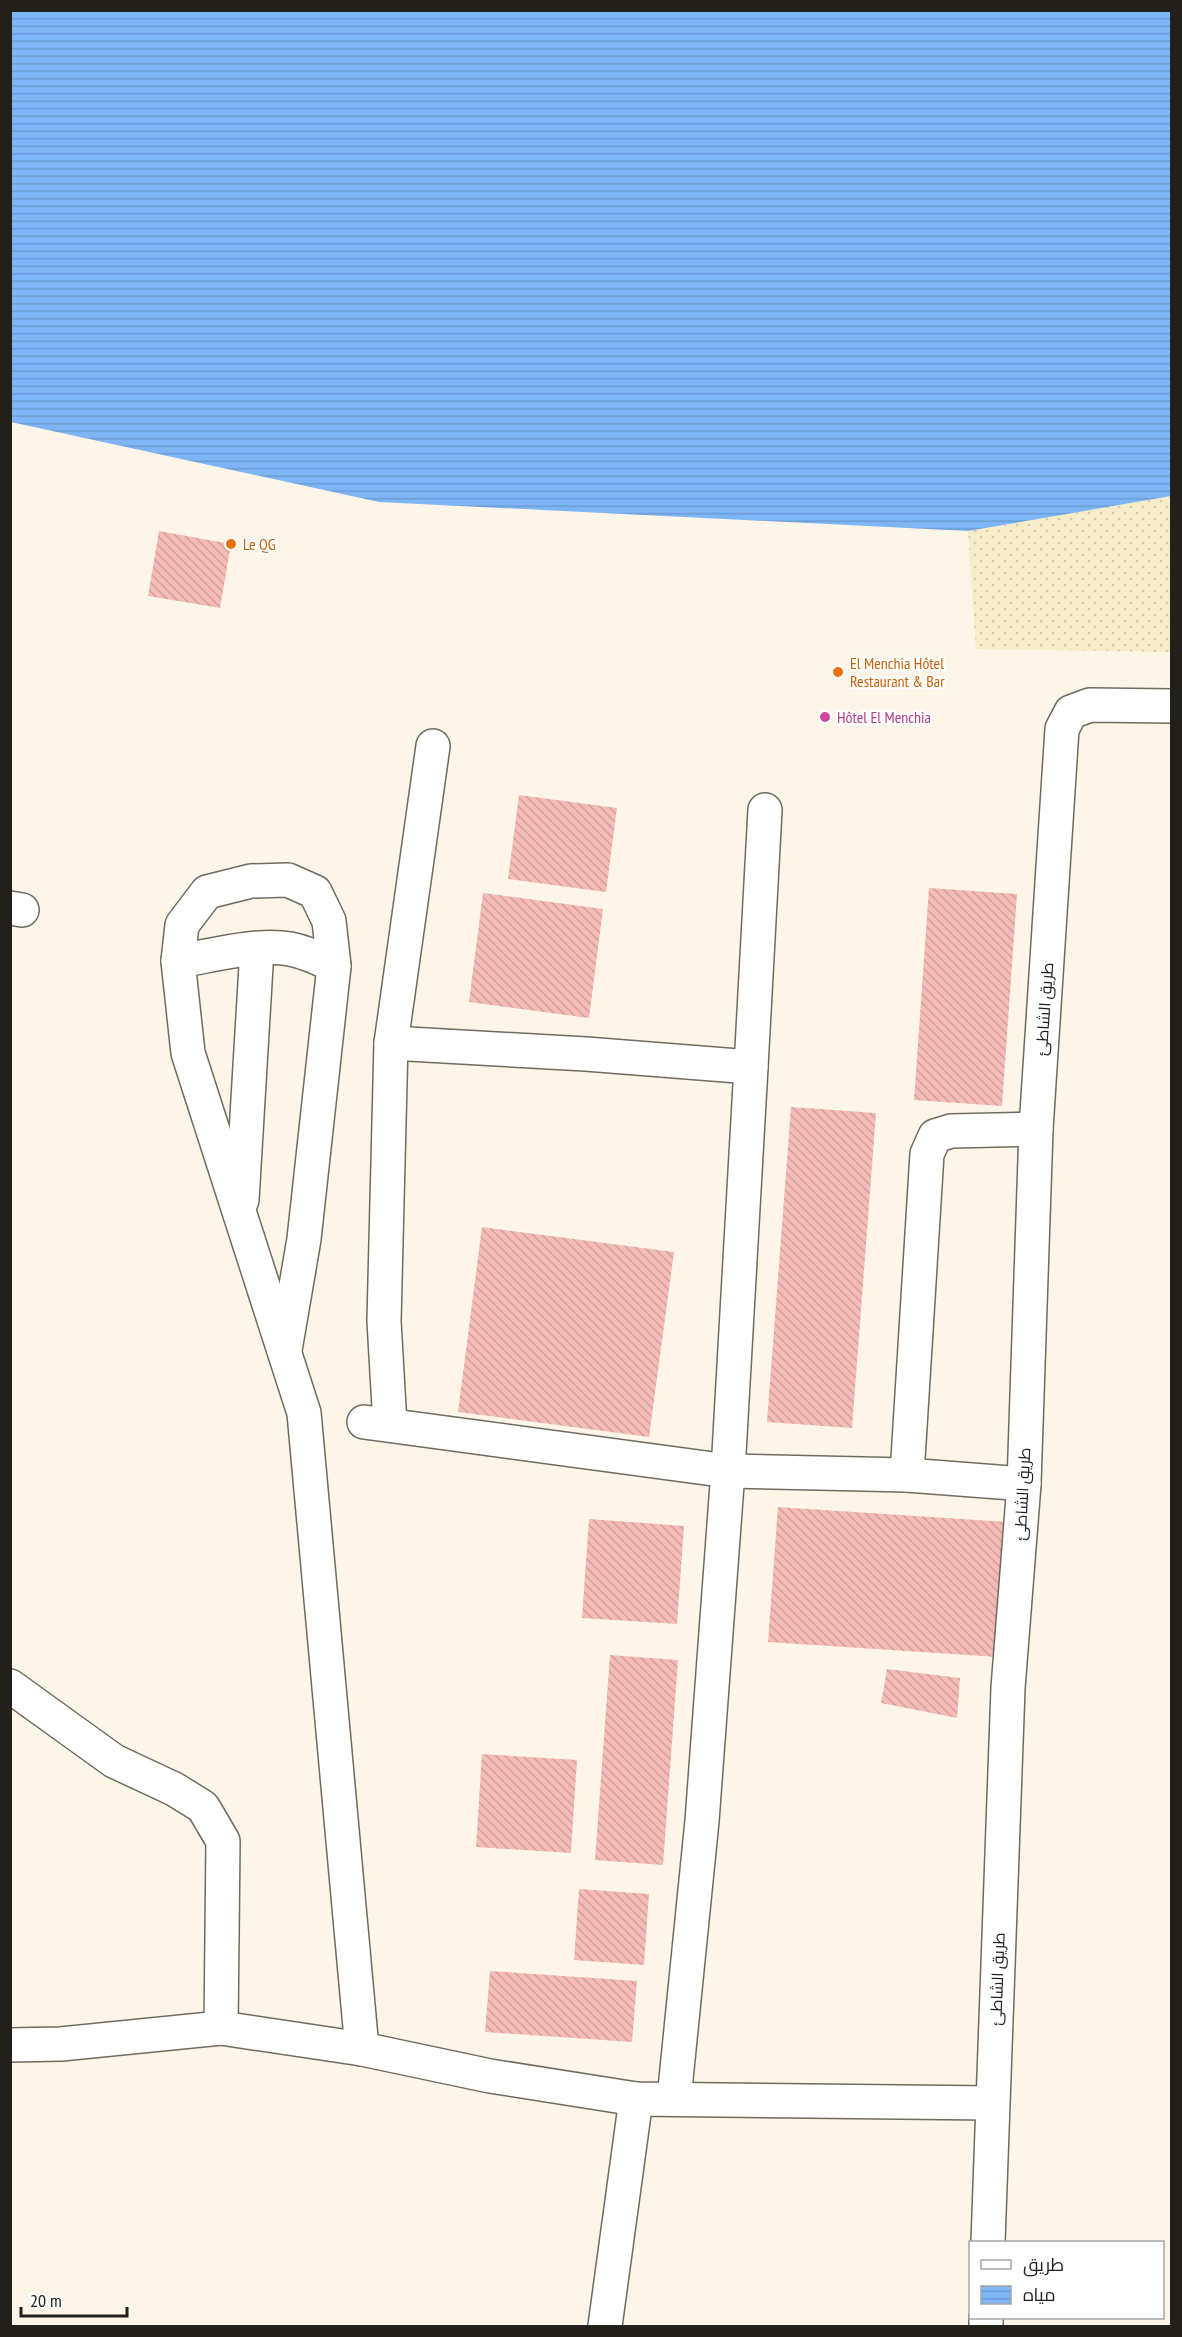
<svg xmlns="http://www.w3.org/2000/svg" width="1182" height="2337" font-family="'PT Sans Narrow',Cairo,sans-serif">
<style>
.sand{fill:url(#sand-dots)}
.water{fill:url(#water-rules)}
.building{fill:url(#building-back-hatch)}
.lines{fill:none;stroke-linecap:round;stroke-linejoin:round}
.minor-casing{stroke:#706b5f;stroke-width:36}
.minor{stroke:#fff;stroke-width:33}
.food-dot{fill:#e8710a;stroke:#fff;stroke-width:2}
.hotel-dot{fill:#d1479c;stroke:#fff;stroke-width:2}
.labels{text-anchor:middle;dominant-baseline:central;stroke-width:4.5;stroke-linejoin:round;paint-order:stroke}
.food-label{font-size:16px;fill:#c56008;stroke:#fff;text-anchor:start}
.hotel-label{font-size:16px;fill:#b23c85;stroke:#fff;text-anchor:start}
.street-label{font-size:16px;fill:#22201b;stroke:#fff}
</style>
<defs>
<pattern id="sand-dots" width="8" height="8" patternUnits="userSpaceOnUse" patternTransform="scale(1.5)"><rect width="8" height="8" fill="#f7edc8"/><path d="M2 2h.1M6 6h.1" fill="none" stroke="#d3cbab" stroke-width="1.8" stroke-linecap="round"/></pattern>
<pattern id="water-rules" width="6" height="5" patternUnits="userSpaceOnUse" patternTransform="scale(1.5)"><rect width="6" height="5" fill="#7db5f7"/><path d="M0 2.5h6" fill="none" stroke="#6c9bd3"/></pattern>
<pattern id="building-back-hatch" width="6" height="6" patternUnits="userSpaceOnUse" patternTransform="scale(1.5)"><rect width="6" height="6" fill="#f5bbb6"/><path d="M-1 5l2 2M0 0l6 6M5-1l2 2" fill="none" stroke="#d2a09c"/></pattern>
</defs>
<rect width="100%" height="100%" fill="#fdf6e8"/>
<polygon class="sand" points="1171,496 1171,652 976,649 968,531"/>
<polygon class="water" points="11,10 1171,11 1171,496 968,531 379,502 11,422"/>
<g class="building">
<polygon points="159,531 231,544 220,608 148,596"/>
<polygon points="519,795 617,808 606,892 508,879"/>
<polygon points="929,888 1017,894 1002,1106 914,1100"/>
<polygon points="483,893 603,909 589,1018 469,1002"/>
<polygon points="791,1107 876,1113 852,1428 767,1422"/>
<polygon points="482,1227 674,1252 649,1437 458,1412"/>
<polygon points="778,1507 1007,1522 998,1657 768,1642"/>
<polygon points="589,1519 684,1526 677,1624 582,1618"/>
<polygon points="610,1655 678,1660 663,1865 595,1860"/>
<polygon points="887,1669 960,1678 957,1718 881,1703"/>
<polygon points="482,1754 577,1760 571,1853 476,1847"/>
<polygon points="579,1889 649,1894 644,1965 574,1960"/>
<polygon points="490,1971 637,1981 632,2042 485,2032"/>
</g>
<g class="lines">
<g class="minor-casing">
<g id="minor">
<polyline points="10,908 22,910"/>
<path d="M 178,961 C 211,956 257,943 290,949 C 306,952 319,958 334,966 L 304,1239 L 285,1350"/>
<polyline points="334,966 329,921 315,892 288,880 251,881 207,892 182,925 178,961 188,1053 304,1413 362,2049"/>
<polyline points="391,1043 586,1054 751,1067 728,1471 702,1821 674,2099"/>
<polyline points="751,1067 765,810"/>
<polyline points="242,1200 257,949"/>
<polyline points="364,1422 728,1471 907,1475 1024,1484"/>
<polyline points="390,1425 384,1321 391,1043 433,746"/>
<polyline points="907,1475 927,1154 935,1136 951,1131 1036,1129"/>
<polyline points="10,1686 114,1761 174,1789 203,1807 223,1841 221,2028"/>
<polyline points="10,2045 61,2044 221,2028 362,2049 490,2076 636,2099 992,2103"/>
<polyline points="988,2242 1008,1688 1024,1484 1036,1129 1062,729 1071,712 1090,705 1172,706"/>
<polyline points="605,2326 636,2099"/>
<polyline points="986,2326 986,2318"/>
</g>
</g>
<use href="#minor" class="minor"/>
</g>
<g class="food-dot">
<circle cx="231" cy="544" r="6"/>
<circle cx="838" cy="672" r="6"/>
</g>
<circle class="hotel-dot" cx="825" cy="717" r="6"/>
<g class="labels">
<g class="food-label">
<text x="243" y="544">Le QG</text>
<text x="850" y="663">El Menchia Hôtel<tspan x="850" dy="18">Restaurant &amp; Bar</tspan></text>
</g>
<g class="hotel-label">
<text x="837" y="717">Hôtel El Menchia</text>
</g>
<g class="street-label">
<text transform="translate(1044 1009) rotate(-86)">طريق الشاطئ</text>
<text transform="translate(1022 1494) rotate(-87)">طريق الشاطئ</text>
<text transform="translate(997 1979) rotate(-88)">طريق الشاطئ</text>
</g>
</g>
<rect width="1182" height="2337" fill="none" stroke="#22201b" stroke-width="24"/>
<rect x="969" y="2241" width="195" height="78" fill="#ffffff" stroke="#a7a6a4" stroke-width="1.5"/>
<rect x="981" y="2260" width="30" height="9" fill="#ffffff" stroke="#a7a6a4" stroke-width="1.5"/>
<text x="1023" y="2271" font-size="18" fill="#22201b">طريق</text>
<rect x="981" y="2286" width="30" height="18" fill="url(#water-rules)" stroke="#a7a6a4" stroke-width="1.5"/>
<text x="1023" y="2301" font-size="18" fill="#22201b">مياه</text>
<path d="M21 2307v9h106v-9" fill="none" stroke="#22201b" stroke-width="3"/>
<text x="30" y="2307" font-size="18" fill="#22201b" stroke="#ffffff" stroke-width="4.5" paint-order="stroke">20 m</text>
</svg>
